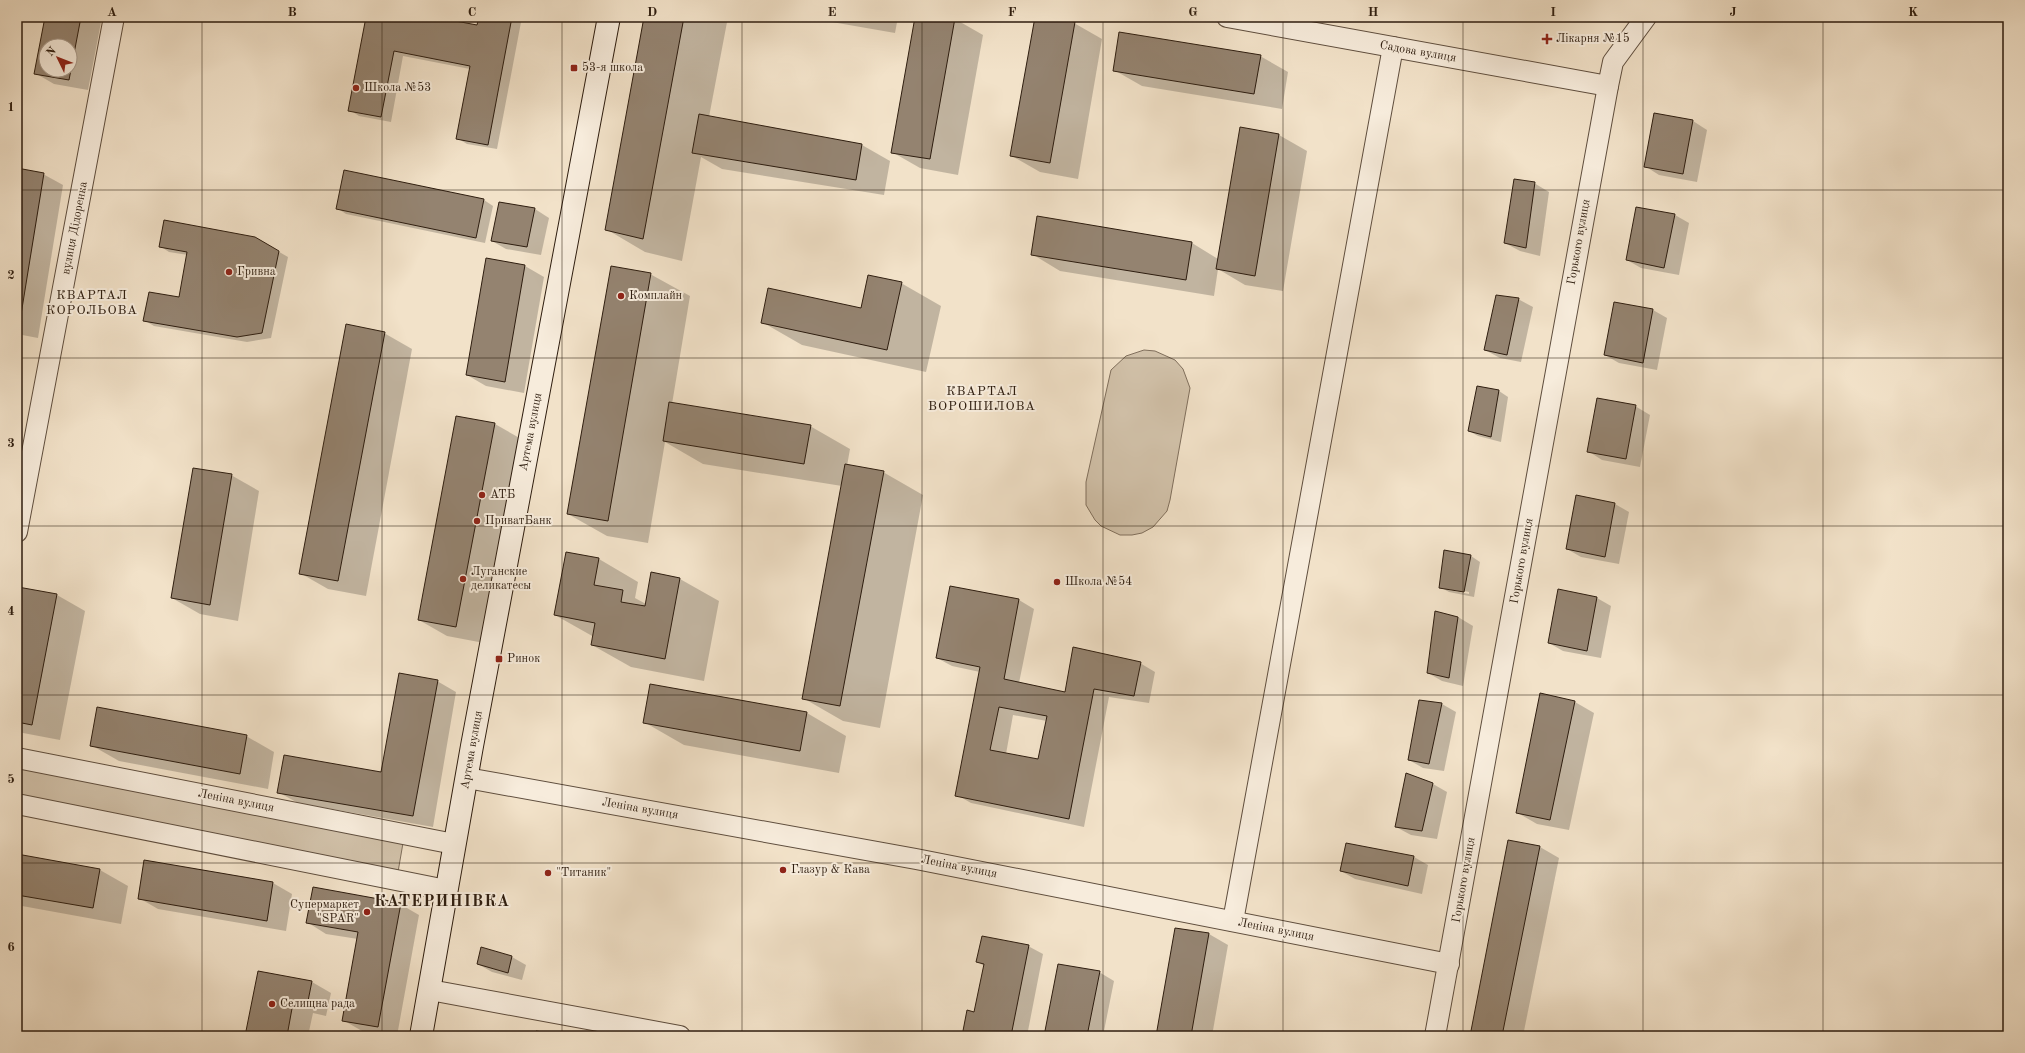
<svg xmlns="http://www.w3.org/2000/svg" width="2025" height="1053" font-family="'Old Standard TT',serif">
<style>
.green{fill:#d1c1a9;stroke:#806f5c}
.shadow{fill:#0003;fill-rule:evenodd}
.building{fill:#948370;stroke:#2e1d0f;fill-rule:evenodd}
.lines{fill:none;stroke-linecap:round;stroke-linejoin:round}
.street-casing{stroke:#5f4e3e;stroke-width:22}
.secondary-casing{stroke:#2e1d0f;stroke-width:24}
.street{stroke:#f7ecdc;stroke-width:20}
.secondary{stroke:#f7ecdc;stroke-width:22}
.grid{fill:none;stroke:#2e1d0f;stroke-width:1;stroke-opacity:0.55}
.poi-dot{fill:#8f2418;stroke:#f7ecdc;stroke-width:1.5}
.labels{text-anchor:middle;dominant-baseline:central;stroke-width:4;stroke-linejoin:round;paint-order:stroke}
.poi-label{font-size:12px;fill:#2e1d0f;stroke:#f7ecdc;text-anchor:start}
.street-label{font-size:12px;fill:#2e1d0f;stroke:#f7ecdc}
.neighbourhood-label{font-size:13px;letter-spacing:1px;fill:#2e1d0f;stroke:#f7ecdc}
.district-label{font-size:16px;font-weight:bold;letter-spacing:1px;fill:#2e1d0f;stroke:#f7ecdc}
.neatline{fill:none;stroke:#2e1d0f;stroke-width:1.5}
.grid-label{font-size:13px;text-anchor:middle;font-weight:bold;fill:#2e1d0f}
</style>
<rect width="100%" height="100%" fill="#f2e2c9"/>
<filter id="stains"><feTurbulence type="fractalNoise" baseFrequency=".005" numOctaves="4"/><feColorMatrix values="0 0 0 0 .2 0 0 0 0 .09 0 0 0 0 .02 0 0 0 .5 -.17"/></filter>
<radialGradient id="worn" r=".72"><stop offset=".6" stop-color="#630" stop-opacity="0"/><stop offset="1" stop-color="#630" stop-opacity=".3"/></radialGradient>
<g class="green">
<polygon points="1144,350 1155,351 1175,360 1183,369 1190,388 1170,500 1167,511 1153,527 1142,533 1132,535 1120,535 1101,526 1095,520 1086,505 1086,482 1111,370 1126,356"/>
<polygon points="17,768 403,843 398,872 17,798"/>
</g>
<g class="shadow">
<path d="M 46,17 L 102,17 L 88,90 L 54,84 L 35,73 ZM 46,46 L 70,46 L 70,70 L 46,70 Z"/>
<polygon points="367,17 429,17 478,26 480,17 522,17 497,149 467,144 457,138 470,69 403,56 391,122 359,116 350,110"/>
<polygon points="645,17 728,17 709,117 862,145 890,161 884,195 722,169 701,157 682,261 645,252 606,229"/>
<polygon points="803,17 898,17 895,33"/>
<polygon points="916,17 955,19 983,35 958,175 920,168 892,152"/>
<polygon points="1036,17 1074,23 1102,39 1078,179 1040,172 1012,156"/>
<polygon points="1260,56 1288,72 1282,109 1142,86 1114,70"/>
<polygon points="1693,121 1707,130 1697,182 1659,175 1645,166"/>
<polygon points="1241,129 1279,135 1307,151 1283,291 1245,285 1218,269 1214,296 1060,271 1032,254 1038,217 1192,243 1218,259"/>
<polygon points="17,169 43,174 63,185 38,338 17,334"/>
<polygon points="345,171 484,200 493,206 485,243 346,214 337,208"/>
<polygon points="1534,183 1549,192 1540,256 1520,251 1505,243"/>
<polygon points="535,209 549,218 541,255 506,249 492,241"/>
<polygon points="1675,215 1689,223 1679,275 1641,268 1627,260"/>
<polygon points="255,238 288,257 271,338 247,342 154,326 144,320 180,298 188,255 169,252 160,246"/>
<polygon points="487,259 525,266 544,277 524,393 486,386 467,375"/>
<polygon points="650,274 690,296 672,404 810,426 850,449 847,466 883,472 923,495 880,728 843,721 803,698 842,486 703,464 665,442 648,543 607,536 568,514"/>
<polygon points="901,283 941,306 926,372 802,345 762,322 862,309"/>
<polygon points="1518,299 1533,307 1521,362 1500,358 1485,350"/>
<polygon points="1653,310 1667,318 1657,370 1619,363 1605,355"/>
<polygon points="384,333 412,349 366,596 328,589 300,573"/>
<polygon points="1499,391 1508,397 1501,442 1478,436 1469,431"/>
<polygon points="1635,406 1650,415 1640,467 1602,460 1588,451"/>
<polygon points="457,417 495,424 523,440 484,643 447,636 419,620"/>
<polygon points="231,475 259,491 238,621 200,614 172,598"/>
<polygon points="1577,496 1615,504 1629,512 1619,564 1581,557 1567,549"/>
<path d="M 1445,551 L 1471,556 L 1480,562 L 1474,597 L 1449,592 L 1440,587 ZM 1449,588 L 1469,592 L 1469,594 L 1449,590 Z"/>
<polygon points="599,559 638,582 635,598 646,604 680,579 719,601 704,681 631,667 592,645 594,637 555,615"/>
<polygon points="19,588 57,595 85,611 60,740 23,733 17,729 17,597"/>
<path d="M 950,588 L 1019,600 L 1034,609 L 1019,683 L 1066,694 L 1140,663 L 1155,672 L 1149,703 L 1109,697 L 1084,827 L 971,803 L 957,795 L 980,672 L 952,666 L 937,658 ZM 1013,715 L 1047,721 L 1039,760 L 1006,754 Z"/>
<polygon points="1559,590 1597,598 1611,606 1601,658 1563,651 1549,643"/>
<polygon points="1436,612 1458,617 1473,626 1463,686 1442,681 1428,673"/>
<polygon points="437,681 456,692 433,827 298,803 278,792 382,773"/>
<polygon points="651,685 807,713 846,736 839,773 684,745 644,722"/>
<polygon points="1540,694 1575,702 1594,713 1569,830 1537,824 1518,813"/>
<polygon points="1419,701 1442,704 1456,712 1444,771 1423,768 1409,760"/>
<polygon points="246,736 274,752 268,789 119,761 91,745"/>
<polygon points="1433,784 1447,792 1437,839 1411,835 1396,827"/>
<polygon points="1540,847 1559,858 1523,1036 1471,1036"/>
<polygon points="17,855 100,870 128,886 121,924 22,906 17,903"/>
<polygon points="1414,857 1428,865 1422,894 1355,879 1341,871"/>
<polygon points="145,861 273,883 292,894 286,931 158,909 139,898"/>
<polygon points="400,904 419,915 397,1036 362,1031 343,1020 358,939 326,934 307,922"/>
<polygon points="1209,934 1228,945 1212,1036 1157,1036"/>
<polygon points="1028,946 1043,954 1027,1036 963,1036 975,1013 984,966 978,962"/>
<polygon points="482,949 512,957 526,965 522,980 492,972 478,964"/>
<polygon points="259,972 312,982 331,993 326,1016 313,1013 308,1036 246,1036"/>
<polygon points="1099,972 1114,981 1103,1036 1045,1036"/>
</g>
<g class="building">
<path d="M 45,17 L 81,17 L 69,80 L 34,74 ZM 46,46 L 70,46 L 70,70 L 46,70 Z"/>
<polygon points="366,17 434,17 477,25 479,17 512,17 488,145 456,139 470,66 394,51 381,117 348,111"/>
<polygon points="644,17 684,17 643,239 605,230"/>
<polygon points="915,17 955,18 930,159 891,153"/>
<polygon points="1035,17 1047,17 1075,22 1050,163 1010,156"/>
<polygon points="1119,32 1261,55 1254,94 1113,71"/>
<polygon points="1654,113 1693,120 1683,174 1644,167"/>
<polygon points="699,114 862,144 856,180 692,153"/>
<polygon points="1240,127 1279,134 1255,276 1216,269"/>
<polygon points="17,168 44,173 19,327 17,327"/>
<polygon points="344,170 484,199 476,238 336,209"/>
<polygon points="1514,179 1535,182 1526,248 1504,243"/>
<polygon points="499,202 535,208 527,247 491,241"/>
<polygon points="1636,207 1675,214 1664,268 1626,260"/>
<polygon points="1037,216 1192,242 1186,280 1031,255"/>
<polygon points="164,220 255,237 279,251 262,333 237,337 143,321 149,292 179,297 187,252 159,247"/>
<polygon points="486,258 525,265 505,382 466,375"/>
<polygon points="611,266 651,273 608,521 567,514"/>
<polygon points="868,275 902,282 887,350 761,323 768,288 861,308"/>
<polygon points="1496,295 1519,298 1507,355 1484,350"/>
<polygon points="1614,302 1653,309 1643,363 1604,355"/>
<polygon points="346,324 385,332 338,581 299,574"/>
<polygon points="1477,386 1499,390 1491,437 1468,431"/>
<polygon points="1597,398 1636,405 1626,459 1587,452"/>
<polygon points="669,402 811,425 804,464 663,441"/>
<polygon points="456,416 495,423 456,627 418,620"/>
<polygon points="845,464 884,471 840,706 802,699"/>
<polygon points="193,468 232,474 210,605 171,598"/>
<polygon points="1576,495 1615,503 1605,557 1566,549"/>
<polygon points="1444,550 1471,555 1464,592 1439,588"/>
<polygon points="566,552 599,558 594,585 623,590 621,602 645,606 651,572 680,578 665,659 591,645 595,623 554,615"/>
<path d="M 950,586 L 1019,599 L 1004,679 L 1065,692 L 1073,647 L 1141,662 L 1134,696 L 1094,689 L 1069,819 L 955,796 L 980,667 L 936,658 ZM 999,707 L 1047,716 L 1038,759 L 990,750 Z"/>
<polygon points="18,587 57,594 32,725 17,722"/>
<polygon points="1558,589 1597,597 1587,651 1548,643"/>
<polygon points="1435,611 1458,617 1449,678 1427,673"/>
<polygon points="399,673 438,680 413,816 277,793 284,755 381,772"/>
<polygon points="650,684 807,712 800,751 643,723"/>
<polygon points="1540,693 1575,701 1550,820 1516,813"/>
<polygon points="1419,700 1442,703 1429,764 1408,760"/>
<polygon points="97,707 247,735 240,774 90,746"/>
<polygon points="1406,773 1433,783 1422,831 1395,827"/>
<polygon points="1508,840 1540,846 1502,1036 1470,1036"/>
<polygon points="1346,843 1414,856 1408,886 1340,871"/>
<polygon points="17,854 100,869 93,908 17,895"/>
<polygon points="144,860 273,882 267,921 138,899"/>
<polygon points="313,887 401,903 378,1027 342,1021 358,932 306,923"/>
<polygon points="1175,928 1209,933 1191,1036 1156,1036"/>
<polygon points="982,936 1029,945 1011,1036 962,1036 967,1010 974,1012 984,964 976,962"/>
<polygon points="481,947 512,956 508,973 477,964"/>
<polygon points="1058,964 1100,971 1087,1036 1044,1036"/>
<polygon points="258,971 312,981 307,1006 293,1003 287,1036 245,1036"/>
<polygon points="536,1031 569,1036 535,1036"/>
</g>
<g class="lines">
<g class="street-casing">
<g id="street">
<polyline points="1227,17 1608,86"/>
<polyline points="17,532 114,17"/>
<polyline points="17,758 454,844"/>
<polyline points="467,778 916,859 1449,964"/>
<polyline points="17,804 446,890"/>
<polyline points="1233,921 1393,47"/>
<polyline points="430,990 680,1036"/>
<polyline points="1435,1036 1608,86 1613,62 1646,17"/>
</g>
</g>
<g class="secondary-casing">
<polyline id="secondary" points="421,1036 472,746 609,17"/>
</g>
<use href="#street" class="street"/>
<use href="#secondary" class="secondary"/>
</g>
<path class="grid" d="M 202,17 L 202,1036M 382,17 L 382,1036M 562,17 L 562,1036M 742,17 L 742,1036M 922,17 L 922,1036M 1103,17 L 1103,1036M 1283,17 L 1283,1036M 1463,17 L 1463,1036M 1643,17 L 1643,1036M 1823,17 L 1823,1036M 17,190 L 2008,190M 17,358 L 2008,358M 17,526 L 2008,526M 17,695 L 2008,695M 17,863 L 2008,863"/>
<g class="poi-dot">
<path d="M1545 33h4v4h4v4h-4v4h-4v-4h-4v-4h4z"/>
<rect x="570" y="64" width="8" height="8" rx="2"/>
<circle cx="356" cy="88" r="4"/>
<circle cx="229" cy="272" r="4"/>
<circle cx="621" cy="296" r="4"/>
<circle cx="482" cy="495" r="4"/>
<circle cx="477" cy="521" r="4"/>
<circle cx="463" cy="579" r="4"/>
<circle cx="1057" cy="582" r="4"/>
<rect x="495" y="655" width="8" height="8" rx="2"/>
<circle cx="783" cy="870" r="4"/>
<circle cx="548" cy="873" r="4"/>
<circle cx="367" cy="912" r="4"/>
<circle cx="272" cy="1004" r="4"/>
</g>
<g class="labels">
<g class="poi-label">
<text x="1556" y="39">Лікарня №15</text>
<text x="582" y="68">53-я школа</text>
<text x="364" y="88">Школа №53</text>
<text x="237" y="272">Гривна</text>
<text x="629" y="296">Комплайн</text>
<text x="490" y="495">АТБ</text>
<text x="485" y="521">ПриватБанк</text>
<text x="471" y="572">Луганские<tspan x="471" dy="14">деликатесы</tspan></text>
<text x="1065" y="582">Школа №54</text>
<text x="507" y="659">Ринок</text>
<text x="791" y="870">Глазур &amp; Кава</text>
<text x="556" y="873">"Титаник"</text>
<text x="359" y="905" text-anchor="end">Супермаркет<tspan x="359" dy="14">"SPAR"</tspan></text>
<text x="280" y="1004">Селищна рада</text>
</g>
<g class="street-label">
<text transform="translate(1418 52) rotate(10)">Садова вулиця</text>
<text transform="translate(75 228) rotate(-79)">вулиця Дідоренка</text>
<text transform="translate(1579 242) rotate(-80)">Горького вулиця</text>
<text transform="translate(531 432) rotate(-79)">Артема вулиця</text>
<text transform="translate(1522 561) rotate(-80)">Горького вулиця</text>
<text transform="translate(472 750) rotate(-80)">Артема вулиця</text>
<text transform="translate(236 801) rotate(11)">Леніна вулиця</text>
<text transform="translate(640 809) rotate(10)">Леніна вулиця</text>
<text transform="translate(959 867) rotate(11)">Леніна вулиця</text>
<text transform="translate(1464 880) rotate(-80)">Горького вулиця</text>
<text transform="translate(1276 930) rotate(11)">Леніна вулиця</text>
</g>
<g class="neighbourhood-label">
<text x="92" y="295">КВАРТАЛ<tspan x="92" dy="15">КОРОЛЬОВА</tspan></text>
<text x="982" y="391">КВАРТАЛ<tspan x="982" dy="15">ВОРОШИЛОВА</tspan></text>
</g>
<g class="district-label">
<text x="442" y="902">КАТЕРИНІВКА</text>
</g>
</g>
<rect width="2025" height="1053" fill="none" stroke="#f2e2c9" stroke-width="44"/>
<g transform="translate(58 58) rotate(313)"><circle r="19" fill="#f7ecdc" stroke="#a7998a"/>
<path d="M0-3L7 15L0 10L-7 15Z" fill="#8f2418"/>
<text y="-6" font-size="11" font-weight="bold" text-anchor="middle" fill="#2e1d0f">N</text>
</g>
<rect x="22" y="22" width="1981" height="1009" class="neatline"/>
<g class="grid-label">
<text x="112" y="16">A</text>
<text x="292" y="16">B</text>
<text x="472" y="16">C</text>
<text x="652" y="16">D</text>
<text x="832" y="16">E</text>
<text x="1012" y="16">F</text>
<text x="1193" y="16">G</text>
<text x="1373" y="16">H</text>
<text x="1553" y="16">I</text>
<text x="1733" y="16">J</text>
<text x="1913" y="16">K</text>
<text x="11" y="111">1</text>
<text x="11" y="279">2</text>
<text x="11" y="447">3</text>
<text x="11" y="615">4</text>
<text x="11" y="783">5</text>
<text x="11" y="951">6</text>
</g>
<rect width="100%" height="100%" filter="url(#stains)"/>
<rect width="100%" height="100%" fill="url(#worn)"/>
</svg>
